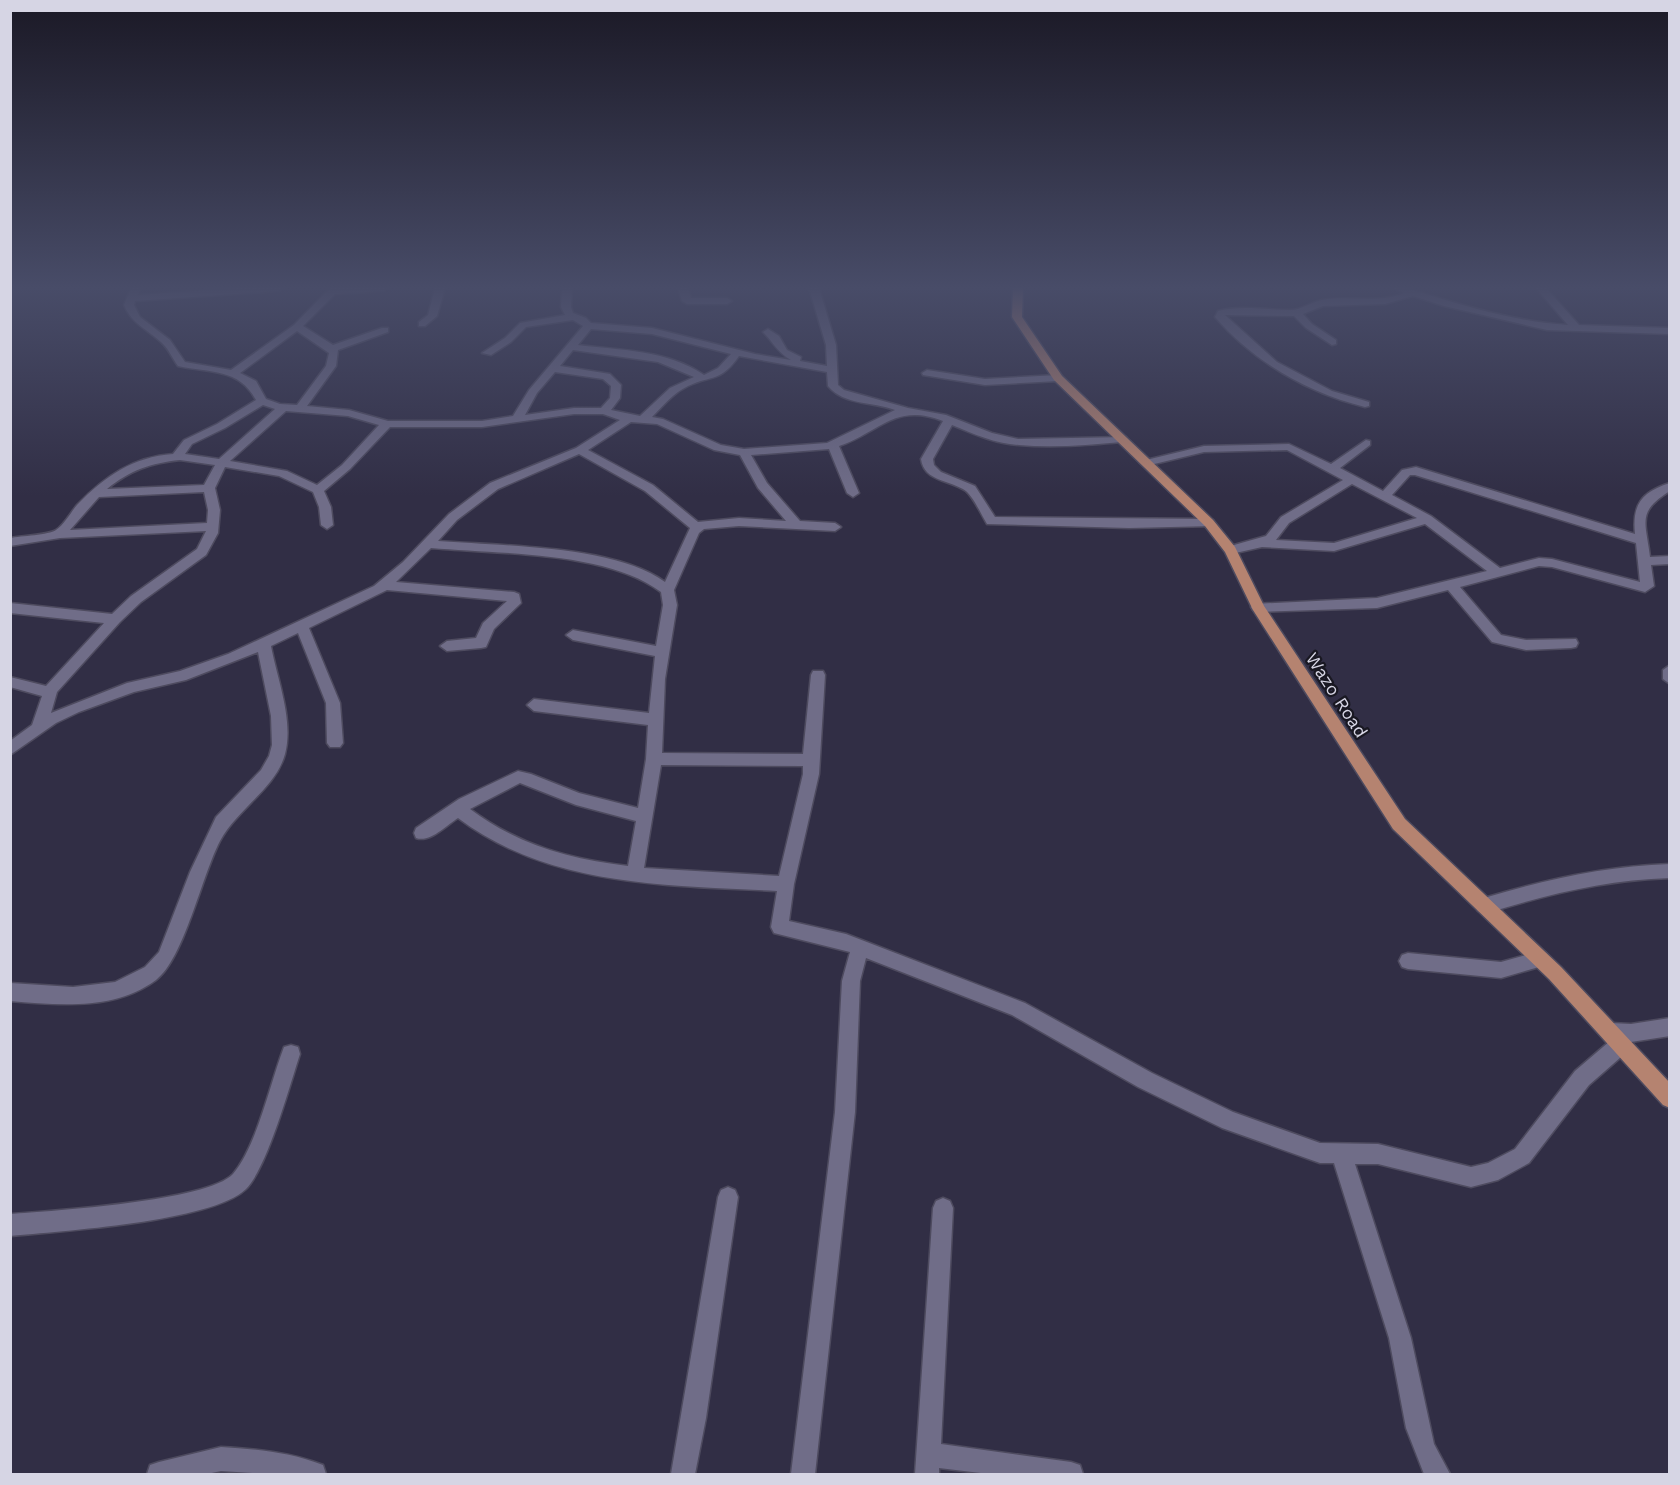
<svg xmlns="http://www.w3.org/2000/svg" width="1680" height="1485" font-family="'Work Sans',sans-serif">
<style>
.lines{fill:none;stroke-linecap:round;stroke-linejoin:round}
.minor-casing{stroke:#4e4b5f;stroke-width:3}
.major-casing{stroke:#4e4b5f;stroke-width:3}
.minor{fill:#706d88;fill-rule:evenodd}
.major{fill:#b58370;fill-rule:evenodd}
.labels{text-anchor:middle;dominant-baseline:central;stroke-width:4.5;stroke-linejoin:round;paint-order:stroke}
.street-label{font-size:18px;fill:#d6d5e4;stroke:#191822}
</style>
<rect width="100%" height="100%" fill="#312e45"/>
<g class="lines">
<g class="minor-casing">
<g id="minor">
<path d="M 131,288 L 141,288 L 138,295 L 236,288 L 283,288 L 278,291 L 135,301 L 134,305 L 140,317 L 170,340 L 185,362 L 231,370 L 294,325 L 330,288 L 388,288 L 383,291 L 335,294 L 303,326 L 333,345 L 382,328 L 388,328 L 388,332 L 338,350 L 336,366 L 307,406 L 349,410 L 388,421 L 482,421 L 513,416 L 529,390 L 583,326 L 573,320 L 526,327 L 511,342 L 491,355 L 482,353 L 505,338 L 520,323 L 565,315 L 561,307 L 562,288 L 572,288 L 571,307 L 573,313 L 586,318 L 591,323 L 652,328 L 755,354 L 791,360 C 778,353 773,342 763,332 L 768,329 L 779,336 L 787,350 L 801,357 L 800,361 L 827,366 L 826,345 L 809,288 L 819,288 L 836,345 L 838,385 L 844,390 L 908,408 L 946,415 L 992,433 L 1018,439 L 1126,437 L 1126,441 L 1122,442 C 1088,445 1053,448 1019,445 C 996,444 974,434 952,425 L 933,459 L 934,465 L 941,472 L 975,486 L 995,517 L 1209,519 L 1213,520 L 1213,526 L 1129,528 L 987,524 C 981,514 974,498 966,491 C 951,480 924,482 921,459 L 943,421 C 895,402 880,432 839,446 L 859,493 L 853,497 L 847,493 L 829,449 L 751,455 L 767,483 L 800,521 L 835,523 L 841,527 L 835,531 L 739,526 L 704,529 L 699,533 L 674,590 L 677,605 L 665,679 L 662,753 L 803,754 L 811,675 L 813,671 L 823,671 L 825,675 L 819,774 L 794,884 L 789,921 L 846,934 L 1025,1003 L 1152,1073 L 1233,1112 L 1320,1143 L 1378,1144 L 1471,1167 L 1488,1163 L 1515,1149 L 1575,1071 L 1610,1041 L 1604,1038 L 1602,1032 L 1604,1026 L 1611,1023 L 1631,1024 L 1670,1018 L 1670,1036 L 1631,1042 L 1629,1050 L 1589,1085 L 1529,1163 L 1498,1180 L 1471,1187 L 1378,1164 L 1355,1164 L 1411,1338 L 1434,1444 L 1450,1474 L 1424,1474 L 1406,1428 L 1389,1338 L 1334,1163 L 1320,1163 L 1222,1128 L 1138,1087 L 1012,1015 L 866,958 L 860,981 L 855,1112 L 815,1474 L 791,1474 L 835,1112 L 842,981 L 850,952 L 774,933 L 771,927 L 777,891 C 666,885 550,887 458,818 C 447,825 430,843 416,838 L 414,833 L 416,828 L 459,799 L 518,771 L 531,774 L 579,793 L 638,808 L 646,759 L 648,725 L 534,711 L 527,705 L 534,699 L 649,713 L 655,656 L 573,640 L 566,635 L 573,630 L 656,646 L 663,605 L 661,592 C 607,551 497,554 431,548 L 396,582 L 514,592 L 519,594 L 521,603 L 494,629 L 486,647 L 481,648 L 447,651 L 440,646 L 447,641 L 476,638 L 483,623 L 507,601 L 387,590 L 309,628 L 340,703 L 343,743 L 340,747 L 330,747 L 327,743 L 326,703 L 298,633 L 271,646 C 277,679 294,720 285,754 C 276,788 237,809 220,841 C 202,875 184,959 156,980 C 114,1011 59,1005 10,1001 L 10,983 L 73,987 L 115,982 L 145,967 L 159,952 L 190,872 L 216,817 L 261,770 L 269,756 L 272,745 L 271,716 L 258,652 L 186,680 L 134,692 L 79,712 L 56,723 L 10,755 L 10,741 L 32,725 L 42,696 L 10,687 L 10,677 L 46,686 L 104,623 L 10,613 L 10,603 L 112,614 L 131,596 L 197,549 L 206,531 L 60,538 L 10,546 L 10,538 C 21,536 49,535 56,530 C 64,525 71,512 77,505 C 105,476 133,457 173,454 L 184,440 L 217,424 L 256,400 C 239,368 210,373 178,366 C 172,358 169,349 161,342 C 147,329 132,324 124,305 ZM 591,329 L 652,334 L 731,354 L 718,368 L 704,375 C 668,350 619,350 578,345 ZM 297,331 L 329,353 L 326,366 L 297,405 L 280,404 L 266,399 L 256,381 L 240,373 ZM 573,350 L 658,362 L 694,377 L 670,388 L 640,416 L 611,410 L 620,398 L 621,385 L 610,374 L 560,366 ZM 739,356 L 827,372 L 828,386 C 845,406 872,401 895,410 L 827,443 L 744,449 L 721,445 L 663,419 L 652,417 C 663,406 673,393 688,386 C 712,375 721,382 739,356 ZM 555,372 L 603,379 L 611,386 L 610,398 L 601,408 L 574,408 L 525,415 L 537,393 ZM 263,405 L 275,409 L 219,459 L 185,454 L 192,444 L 225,428 ZM 286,411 L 348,416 L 379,425 L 342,465 L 317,485 L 287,471 L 230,461 ZM 574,414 L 603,414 L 620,420 L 576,448 L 490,483 L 449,514 L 403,562 L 374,586 L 228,654 L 180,671 L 127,683 L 51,713 L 57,692 L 120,622 L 141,602 L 206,555 L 218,533 L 220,510 L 215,488 L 225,467 L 279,476 L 313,492 L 319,507 L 321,525 L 327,529 L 333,525 L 331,507 L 324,491 L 350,469 L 390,427 L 482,427 ZM 631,422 L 657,424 L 714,450 L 740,455 L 758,488 L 786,521 L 739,518 L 698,522 L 653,485 L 588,450 ZM 579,454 L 645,491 L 690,528 L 665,582 C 615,545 500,546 438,541 L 457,520 L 498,489 ZM 180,460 L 215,465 L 204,485 L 107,489 C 130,470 151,463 180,460 ZM 204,492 L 208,510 L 207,523 L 70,530 L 99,497 ZM 661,765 L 803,766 L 803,774 L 779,876 L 644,868 ZM 520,783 L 576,805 L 636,821 L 628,866 C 569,859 518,845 470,809 Z"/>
<polygon points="435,288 445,288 437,316 425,326 419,326 419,322 428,315"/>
<polygon points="678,288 688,288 691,298 727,298 732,301 727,304 687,304 682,301"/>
<path d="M 1394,288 C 1414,288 1430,296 1449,301 C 1486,312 1529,323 1568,325 L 1536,288 L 1546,288 L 1579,325 L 1670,328 L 1670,334 L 1547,330 L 1444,306 L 1413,296 L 1385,304 L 1323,306 L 1303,314 L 1312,324 L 1336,340 L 1336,344 L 1332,345 L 1306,328 L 1294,316 L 1225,315 L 1277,362 L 1332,391 L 1369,402 L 1369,406 L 1365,407 C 1308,393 1254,362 1215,317 L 1218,311 C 1241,305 1267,310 1291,310 C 1301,310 1311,302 1322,300 C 1349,295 1378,304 1404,293 Z"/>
<polygon points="927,370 985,379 1058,375 1063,378 1058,381 985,385 923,375 922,373"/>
<path d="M 1366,440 L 1370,441 L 1370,445 L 1340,468 L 1383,491 L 1402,470 L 1416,467 L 1635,534 C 1632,505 1641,492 1670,483 L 1670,491 C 1636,512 1646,522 1650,557 L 1670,556 L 1670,564 L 1651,565 L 1654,586 L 1645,592 L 1552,567 L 1539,566 L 1460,587 L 1501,635 L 1526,640 L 1576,639 L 1578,643 L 1576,647 L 1571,648 L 1526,650 L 1492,642 L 1448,590 L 1377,608 L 1258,612 L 1253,610 L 1251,607 L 1253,604 L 1377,598 L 1487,571 L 1425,524 L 1334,551 L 1262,547 L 1231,554 L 1227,553 L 1227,547 L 1266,536 L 1281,517 L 1343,480 L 1287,450 L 1204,452 L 1146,466 L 1140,463 L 1142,461 L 1204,446 L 1289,444 L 1331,464 ZM 1410,475 L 1415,475 L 1636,543 L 1640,582 L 1552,559 L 1539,558 L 1500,568 L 1431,516 L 1392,495 ZM 1352,484 L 1417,518 L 1334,543 L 1276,540 L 1289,523 Z"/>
<polygon points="1670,665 1670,684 1663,679 1663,670"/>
<path d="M 1670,864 L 1670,878 C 1605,880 1545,895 1484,914 L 1478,911 L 1475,906 L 1478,901 L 1484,898 C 1545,880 1605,866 1670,864 Z"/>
<polygon points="1540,951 1546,953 1549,959 1546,965 1501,978 1408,969 1402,967 1399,961 1402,955 1408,953 1501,962"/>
<path d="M 291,1045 L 298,1047 L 300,1054 C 290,1085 267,1168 246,1189 C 212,1222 60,1231 10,1236 L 10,1214 C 52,1211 208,1201 233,1174 C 257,1146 270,1083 284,1047 Z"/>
<polygon points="728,1187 735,1190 738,1197 706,1418 695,1474 671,1474 718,1197 721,1190"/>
<polygon points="943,1198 950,1201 953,1208 941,1444 1071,1462 1080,1465 1083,1474 989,1474 939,1468 939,1474 915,1474 933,1208 936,1201"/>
<path d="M 221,1447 C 256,1449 290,1452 323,1465 L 326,1474 L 269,1474 L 221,1471 L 207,1474 L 147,1474 L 150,1465 L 159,1462 Z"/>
</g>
</g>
<g class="major-casing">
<polygon id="major" points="1013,288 1023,288 1022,317 1062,376 1213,520 1235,547 1264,606 1405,819 1561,967 1670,1083 1670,1108 1663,1105 1549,979 1393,829 1253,610 1225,552 1205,526 1054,380 1012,317"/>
</g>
<use href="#minor" class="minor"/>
<use href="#major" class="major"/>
</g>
<linearGradient id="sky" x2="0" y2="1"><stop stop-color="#1b1926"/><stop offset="0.58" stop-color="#484c68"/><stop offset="1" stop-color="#484c68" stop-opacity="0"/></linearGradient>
<rect width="1680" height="496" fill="url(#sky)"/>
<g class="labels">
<g class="street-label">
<text transform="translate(1337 695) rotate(57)">Wazo Road</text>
</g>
</g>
<rect width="1680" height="1485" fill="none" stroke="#d6d5e4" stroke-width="24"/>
</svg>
